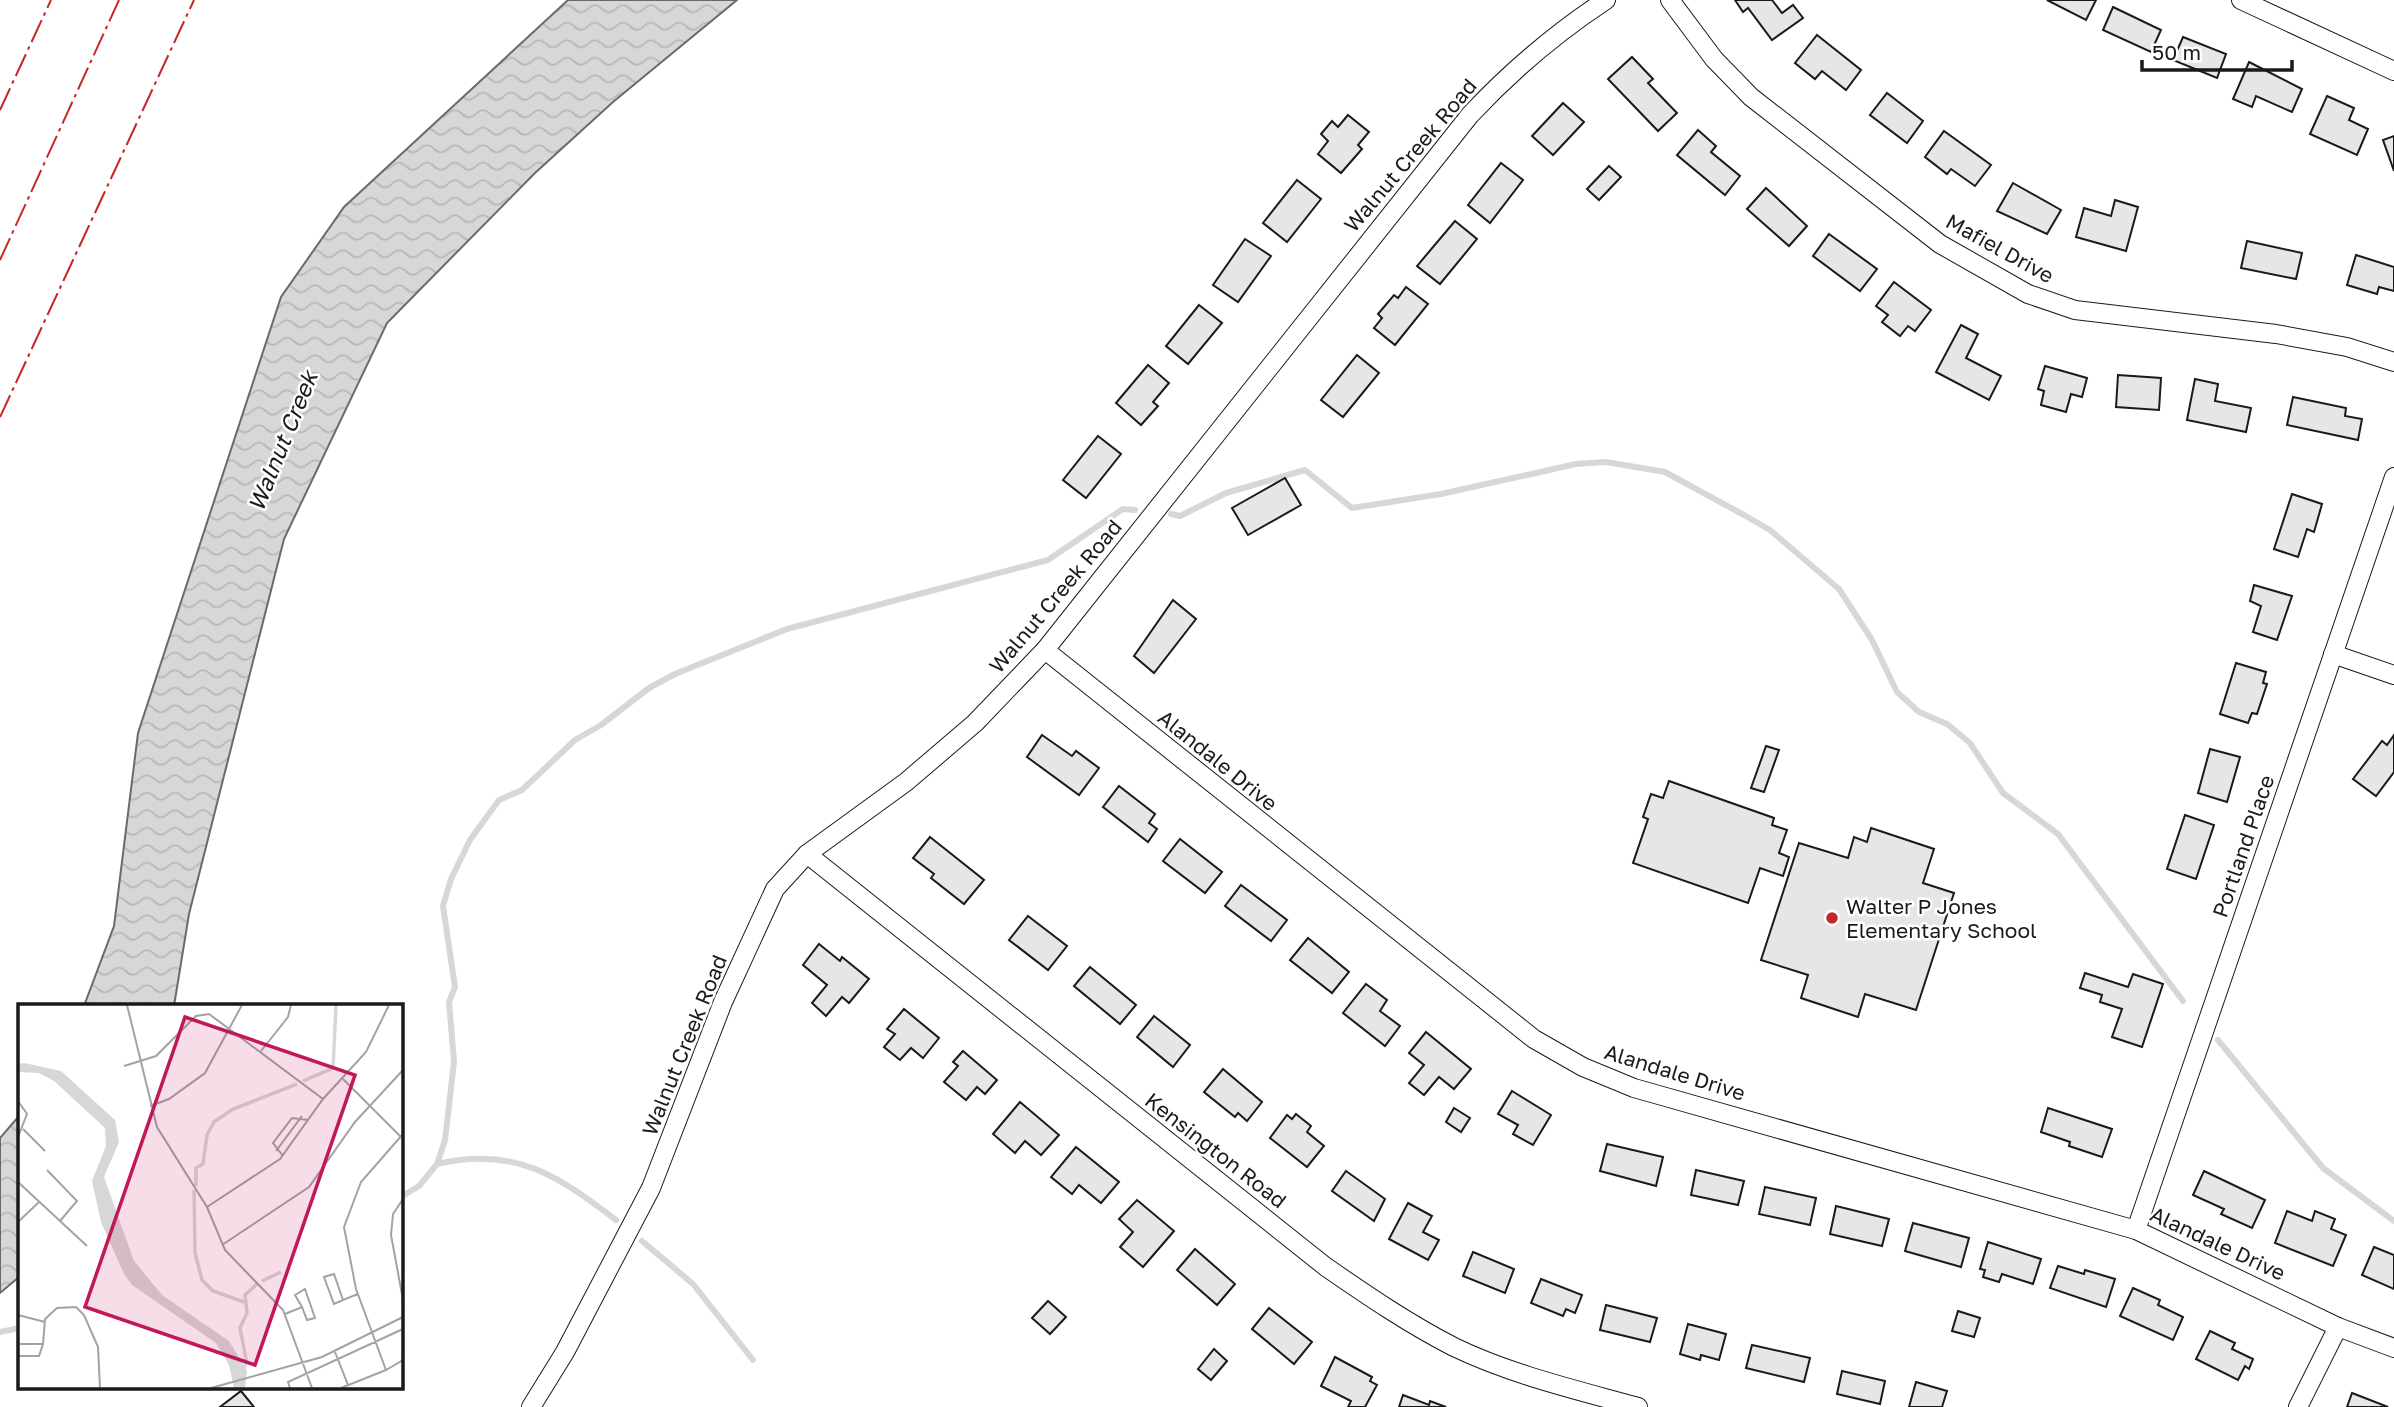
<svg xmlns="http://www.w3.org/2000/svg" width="2394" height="1407" font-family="'Golos Text',sans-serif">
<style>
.water{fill:url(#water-waves);stroke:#6a6a6a;stroke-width:2}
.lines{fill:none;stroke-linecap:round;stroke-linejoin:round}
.stream{stroke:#d7d7d7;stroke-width:6}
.building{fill:#e6e6e6;stroke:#1a1a1a;stroke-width:2}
.minor-casing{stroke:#1a1a1a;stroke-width:20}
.minor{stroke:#fff;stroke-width:18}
.power{stroke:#c62828;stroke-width:2;stroke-dasharray:24 5 3.5 5;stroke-linecap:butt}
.poi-dot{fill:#c62828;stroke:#fff;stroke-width:2.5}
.labels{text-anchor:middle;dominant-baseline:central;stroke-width:5;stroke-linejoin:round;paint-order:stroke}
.street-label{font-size:21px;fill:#1a1a1a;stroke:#fff}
.poi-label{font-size:21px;fill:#1a1a1a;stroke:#fff;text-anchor:start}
.water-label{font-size:23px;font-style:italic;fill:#1a1a1a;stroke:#fff}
.inset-river{fill:none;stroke:#d7d7d7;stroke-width:3.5}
.inset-road{fill:none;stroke:#a3a3a3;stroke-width:2}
.view{fill:#c2185b;fill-opacity:0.15;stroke:#c2185b;stroke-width:3.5}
.inset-edge{fill:none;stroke:#1a1a1a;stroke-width:3.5}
</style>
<defs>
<pattern id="water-waves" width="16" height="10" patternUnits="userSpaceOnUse" patternTransform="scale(1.75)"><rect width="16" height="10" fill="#d7d7d7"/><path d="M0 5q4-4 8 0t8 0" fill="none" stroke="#b8b8b8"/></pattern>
</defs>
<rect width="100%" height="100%" fill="#fff"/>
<g class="water">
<polygon points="568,0 737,0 613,102 535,173 387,323 284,539 189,914 174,1006 84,1006 114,926 138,733 281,297 344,207"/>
<polygon points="19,1116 19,1277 0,1293 0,1138"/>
</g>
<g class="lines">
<g class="stream">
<polyline points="1171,514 1180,516 1226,493 1305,470 1352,508 1441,494 1576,464 1606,462 1665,472 1744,515 1770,530 1839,589 1872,640 1897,692 1919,712 1947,724 1970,743 2003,793 2058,834 2183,1001"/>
<polyline points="2218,1040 2323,1168 2394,1221"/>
<path d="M 437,1164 C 515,1146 557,1175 616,1220"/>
<polyline points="401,1197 419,1186 437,1164 445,1140 454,1062 449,1002 455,987 443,906 451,879 470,840 499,800 522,790 575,740 601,725 649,688 675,674 787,629 1048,560 1123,509 1135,510"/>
<polyline points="642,1241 693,1284 753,1360"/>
<polyline points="0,1332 19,1328"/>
</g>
</g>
<g class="building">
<polygon points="1735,0 1772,0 1782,13 1793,5 1803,18 1772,40 1748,8 1743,12"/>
<polygon points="2047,0 2096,0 2086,20"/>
<polygon points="2113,7 2161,30 2151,52 2103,30"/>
<polygon points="1817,35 1861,70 1846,90 1822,71 1815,79 1795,63"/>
<polygon points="2183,37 2226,54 2217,78 2173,60"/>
<polygon points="1632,57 1653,79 1648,83 1677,113 1658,131 1608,79"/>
<polygon points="2249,62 2302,89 2292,112 2256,96 2252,107 2233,99"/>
<polygon points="1887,93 1923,121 1907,143 1870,115"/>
<polygon points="2327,96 2354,108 2349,120 2368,129 2357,155 2310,134"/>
<polygon points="1563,103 1584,122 1553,155 1532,136"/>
<polygon points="1348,115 1369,132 1358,145 1362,149 1341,173 1318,154 1328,141 1321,134 1332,121 1338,127"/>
<polygon points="1698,130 1716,146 1711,152 1740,176 1725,195 1677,155"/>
<polygon points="1944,131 1991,165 1975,186 1951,169 1947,174 1925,157"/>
<polygon points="2394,136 2394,171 2383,140"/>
<polygon points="1501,163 1523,180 1490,223 1468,205"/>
<polygon points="1609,166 1621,177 1599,200 1587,189"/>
<polygon points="1297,180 1321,199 1287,242 1263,223"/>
<polygon points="2013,183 2061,210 2047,234 1997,211"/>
<polygon points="1766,188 1807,226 1789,246 1747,209"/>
<polygon points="2115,200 2138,207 2126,251 2076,237 2084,208 2111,216"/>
<polygon points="1455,221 1477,239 1440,284 1417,266"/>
<polygon points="1829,234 1877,269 1860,291 1813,256"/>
<polygon points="1245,239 1271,256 1238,302 1213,285"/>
<polygon points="2247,241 2302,253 2296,279 2241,268"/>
<polygon points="2356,255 2394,267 2394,291 2379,287 2377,294 2347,285"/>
<polygon points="1894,282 1931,310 1915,331 1908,326 1900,336 1882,322 1888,315 1876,306"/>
<polygon points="1406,287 1428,304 1395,345 1374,328 1382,318 1378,314 1394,295 1398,298"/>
<polygon points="1199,305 1222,323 1188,364 1166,346"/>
<polygon points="1961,325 1978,334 1966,358 2001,376 1989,400 1936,372"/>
<polygon points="1357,355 1379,373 1343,417 1321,400"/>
<polygon points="1148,365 1169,383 1153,402 1158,406 1141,425 1116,403"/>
<polygon points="2045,366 2087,378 2082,397 2071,394 2066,412 2041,405 2044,391 2038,389"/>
<polygon points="2118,375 2161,378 2159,410 2116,407"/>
<polygon points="2195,379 2218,384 2215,401 2251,408 2246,432 2187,420"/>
<polygon points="2293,397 2346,408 2345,416 2362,419 2358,440 2287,425"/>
<polygon points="1098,436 1121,454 1086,498 1063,480"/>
<polygon points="1285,478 1301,505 1248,535 1232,508"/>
<polygon points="2292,494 2322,504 2314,532 2307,529 2298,557 2274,549"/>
<polygon points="2254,585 2292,596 2277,640 2253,632 2261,606 2250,601"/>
<polygon points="1173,600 1196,619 1154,673 1134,656"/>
<polygon points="2236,663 2266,672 2263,683 2267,684 2257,714 2252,713 2248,723 2220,714"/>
<polygon points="1042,735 1072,756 1076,751 1099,768 1079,795 1027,757"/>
<polygon points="2394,735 2394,772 2376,796 2353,779 2382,741 2387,745"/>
<polygon points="1766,746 1779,750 1764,792 1751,788"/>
<polygon points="2210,749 2240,757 2227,802 2198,793"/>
<polygon points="1669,781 1774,818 1772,825 1787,830 1779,853 1789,857 1783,876 1760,868 1748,903 1633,863 1648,819 1643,817 1651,794 1663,798"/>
<polygon points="1119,786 1155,814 1149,823 1157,829 1148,842 1103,807"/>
<polygon points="2185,815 2214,825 2196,879 2167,869"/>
<polygon points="1871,828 1934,849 1923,883 1954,893 1916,1010 1865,994 1858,1017 1801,998 1808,975 1761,960 1799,843 1848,858 1854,837 1867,842"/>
<polygon points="930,837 984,880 964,904 931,878 934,874 913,858"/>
<polygon points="1180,839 1222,872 1205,893 1163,861"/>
<polygon points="1241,885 1287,920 1271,941 1225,906"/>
<polygon points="1028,916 1067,946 1048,970 1009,940"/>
<polygon points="1308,938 1349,972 1332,993 1290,960"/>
<polygon points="819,944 840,961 842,957 869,979 849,1003 842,997 826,1016 812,1003 827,985 803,965"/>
<polygon points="1090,967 1136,1005 1120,1024 1074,986"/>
<polygon points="2085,973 2128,987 2133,974 2163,984 2142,1047 2112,1037 2122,1009 2100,1002 2102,995 2080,988"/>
<polygon points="1366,984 1387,1000 1380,1011 1400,1026 1385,1046 1343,1013"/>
<polygon points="904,1009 939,1038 923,1058 911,1048 900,1060 884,1047 895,1034 887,1029"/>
<polygon points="1154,1016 1190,1045 1173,1067 1137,1037"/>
<polygon points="1426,1032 1471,1069 1454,1089 1439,1077 1424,1095 1409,1083 1424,1065 1409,1053"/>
<polygon points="963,1051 997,1080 985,1094 977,1087 966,1100 944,1082 958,1066 953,1062"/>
<polygon points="1223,1069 1262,1102 1247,1121 1238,1113 1235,1117 1204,1092"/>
<polygon points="1512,1091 1551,1115 1533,1145 1513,1134 1518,1125 1498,1114"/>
<polygon points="1020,1102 1059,1135 1041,1155 1025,1141 1015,1153 993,1134"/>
<polygon points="1454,1108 1470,1118 1461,1132 1446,1122"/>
<polygon points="2048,1108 2112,1129 2102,1157 2069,1146 2070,1142 2041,1132"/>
<polygon points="1296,1114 1311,1126 1307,1132 1324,1146 1307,1167 1270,1138 1287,1115 1292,1119"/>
<polygon points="1607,1144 1663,1157 1656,1186 1600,1171"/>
<polygon points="1076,1147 1119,1182 1101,1203 1079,1185 1072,1194 1051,1177"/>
<polygon points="1696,1170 1744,1181 1738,1205 1691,1195"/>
<polygon points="1346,1171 1385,1199 1374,1221 1332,1191"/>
<polygon points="2204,1171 2265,1200 2252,1228 2221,1214 2224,1209 2193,1195"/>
<polygon points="1765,1187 1816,1198 1810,1225 1759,1214"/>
<polygon points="1137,1200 1174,1231 1143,1267 1120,1247 1133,1232 1119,1219"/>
<polygon points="1408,1203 1432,1216 1423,1232 1439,1240 1428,1260 1389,1239"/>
<polygon points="1836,1206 1889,1219 1882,1246 1830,1234"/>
<polygon points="2287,1211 2312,1221 2315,1211 2335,1219 2331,1229 2346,1235 2333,1266 2275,1243"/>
<polygon points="1913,1223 1969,1238 1961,1267 1905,1251"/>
<polygon points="1988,1242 2041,1259 2033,1284 2002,1274 1999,1282 1983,1277 1985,1270 1980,1269"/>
<polygon points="2374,1247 2394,1255 2394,1289 2362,1275"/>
<polygon points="1195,1249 1235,1284 1217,1305 1177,1270"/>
<polygon points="1473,1252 1514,1269 1505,1293 1463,1276"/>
<polygon points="2058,1266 2084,1274 2085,1270 2115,1279 2106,1307 2050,1288"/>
<polygon points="1541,1279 1582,1295 1575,1313 1566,1309 1563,1316 1531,1303"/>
<polygon points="2133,1288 2160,1300 2158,1305 2183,1317 2173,1340 2120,1316"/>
<polygon points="1048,1301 1066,1317 1050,1334 1032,1318"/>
<polygon points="1606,1305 1657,1318 1650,1342 1600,1330"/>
<polygon points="1269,1308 1312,1342 1294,1364 1252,1329"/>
<polygon points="1958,1311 1980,1318 1974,1337 1952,1331"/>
<polygon points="1688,1324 1726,1334 1719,1360 1701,1355 1700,1360 1680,1354"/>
<polygon points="2210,1331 2235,1343 2232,1349 2253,1359 2249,1369 2245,1366 2238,1380 2196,1359"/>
<polygon points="1752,1345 1810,1358 1804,1382 1746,1368"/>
<polygon points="1214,1349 1227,1361 1211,1380 1198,1369"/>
<polygon points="1335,1357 1372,1377 1370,1381 1377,1385 1365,1407 1348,1407 1351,1401 1321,1386"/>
<polygon points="1842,1371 1885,1381 1880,1404 1837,1394"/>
<polygon points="1916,1382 1947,1391 1942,1407 1909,1407"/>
<polygon points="241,1391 254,1407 220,1407"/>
<polygon points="2352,1393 2388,1407 2347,1407"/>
<polygon points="1403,1395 1429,1405 1430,1401 1446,1407 1399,1407"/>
</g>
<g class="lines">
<g class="minor-casing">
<g id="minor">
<polyline points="1670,0 1714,59 1751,97 1940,244 2028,294 2075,310 2276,334 2347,347 2394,362"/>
<polyline points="2241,0 2394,71"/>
<polyline points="1045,650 1534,1039 1583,1067 1634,1088 2136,1230 2338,1327 2394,1348"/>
<polyline points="2333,654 2394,675"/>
<path d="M 807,854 L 1326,1267 C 1368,1296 1409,1324 1454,1347 C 1512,1375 1577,1390 1638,1407"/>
<polyline points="2136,1230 2394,477"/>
<path d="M 531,1407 L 565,1352 L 651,1188 L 723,1002 L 775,889 L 807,854 L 906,782 L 975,723 L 1045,650 L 1470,115 C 1511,71 1556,33 1606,0"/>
<polyline points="2298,1407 2338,1327"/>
</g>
</g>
<use href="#minor" class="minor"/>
<g class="power">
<polyline points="0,110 51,0"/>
<polyline points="0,260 119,0"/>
<polyline points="0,417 194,0"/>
</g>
</g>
<circle class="poi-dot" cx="1832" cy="918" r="7"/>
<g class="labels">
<g class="street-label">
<text transform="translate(1410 155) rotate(-50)">Walnut Creek Road</text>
<text transform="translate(2000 248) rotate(29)">Mafiel Drive</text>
<text transform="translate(1055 596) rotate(-50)">Walnut Creek Road</text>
<text transform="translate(1218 760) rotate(39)">Alandale Drive</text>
<text transform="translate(2243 846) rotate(-71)">Portland Place</text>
<text transform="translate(684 1045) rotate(-68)">Walnut Creek Road</text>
<text transform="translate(1675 1072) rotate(17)">Alandale Drive</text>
<text transform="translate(1216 1150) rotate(38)">Kensington Road</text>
<text transform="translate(2218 1243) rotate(25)">Alandale Drive</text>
</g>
<g class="poi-label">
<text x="1846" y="906">Walter P Jones<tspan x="1846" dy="24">Elementary School</tspan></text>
</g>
<g class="water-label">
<text transform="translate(282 441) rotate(-68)">Walnut Creek</text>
</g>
</g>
<g transform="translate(18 1004)">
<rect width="385" height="385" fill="#fff"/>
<path d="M 6,59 L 43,67 L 97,116 L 101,138 L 86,173 L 116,257 L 144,291 L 211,337 L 229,367 L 227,384 L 216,384 L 211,361 L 198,339 L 114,281 L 106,270 L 83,218 L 74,177 L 88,142 L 87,124 L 36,77 L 21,69 L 0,68 L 0,60 Z" fill="#d7d7d7"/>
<path class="inset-river" d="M 285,77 L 315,64 L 318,1M 178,182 L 178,164 L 185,160 L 189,131 L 196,118 L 215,105 L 279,80M 176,186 L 177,249 L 184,276 L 195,287 L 226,298M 244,277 L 263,268M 226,366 L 228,355 L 222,324 L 229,309 L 227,291 L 239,280"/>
<path class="inset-road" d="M 109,1 L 139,123 L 189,203 L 207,246 L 265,306 L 294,384M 243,47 L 270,13 L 273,1M 106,62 L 138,52 L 178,12 L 191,10 L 305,95M 325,75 L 383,133M 0,97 L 9,110 L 0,133M 132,102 L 151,95 L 187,69 L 224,1M 5,125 L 27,147M 385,130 L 343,178 L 326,223 L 338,285 L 368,366 L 385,356M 258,147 L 284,112M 265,152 L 255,139 L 274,114 L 290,116M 29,166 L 59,197 L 42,217M 0,178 L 69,242M 385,195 L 375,210 L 373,231 L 385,296M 189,203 L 262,155 L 305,95 L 348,48 L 371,1M 0,218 L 21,198M 204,241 L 291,183 L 337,118 L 385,66M 325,296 L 316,300 L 306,273 L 316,270 L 325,296 L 340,290M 267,310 L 284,303 L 289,316 L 297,314 L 287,285 L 277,291 L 284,303M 0,311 L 27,318M 0,340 L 25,340 L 27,315 L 39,304 L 58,303 L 66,311 L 80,343 L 82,384M 317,348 L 330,381M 1,352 L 21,352 L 25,340M 193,384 L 304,353 L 385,313M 272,384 L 270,378 L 385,325M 323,384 L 368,366"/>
<path class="view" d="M 167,13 L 337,71 L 237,361 L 67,303 Z"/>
<rect width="385" height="385" class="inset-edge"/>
</g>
<path d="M2142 60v10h150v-10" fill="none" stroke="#1a1a1a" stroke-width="3.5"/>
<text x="2152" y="60" font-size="21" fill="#1a1a1a" stroke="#ffffff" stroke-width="5" paint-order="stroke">50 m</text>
</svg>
